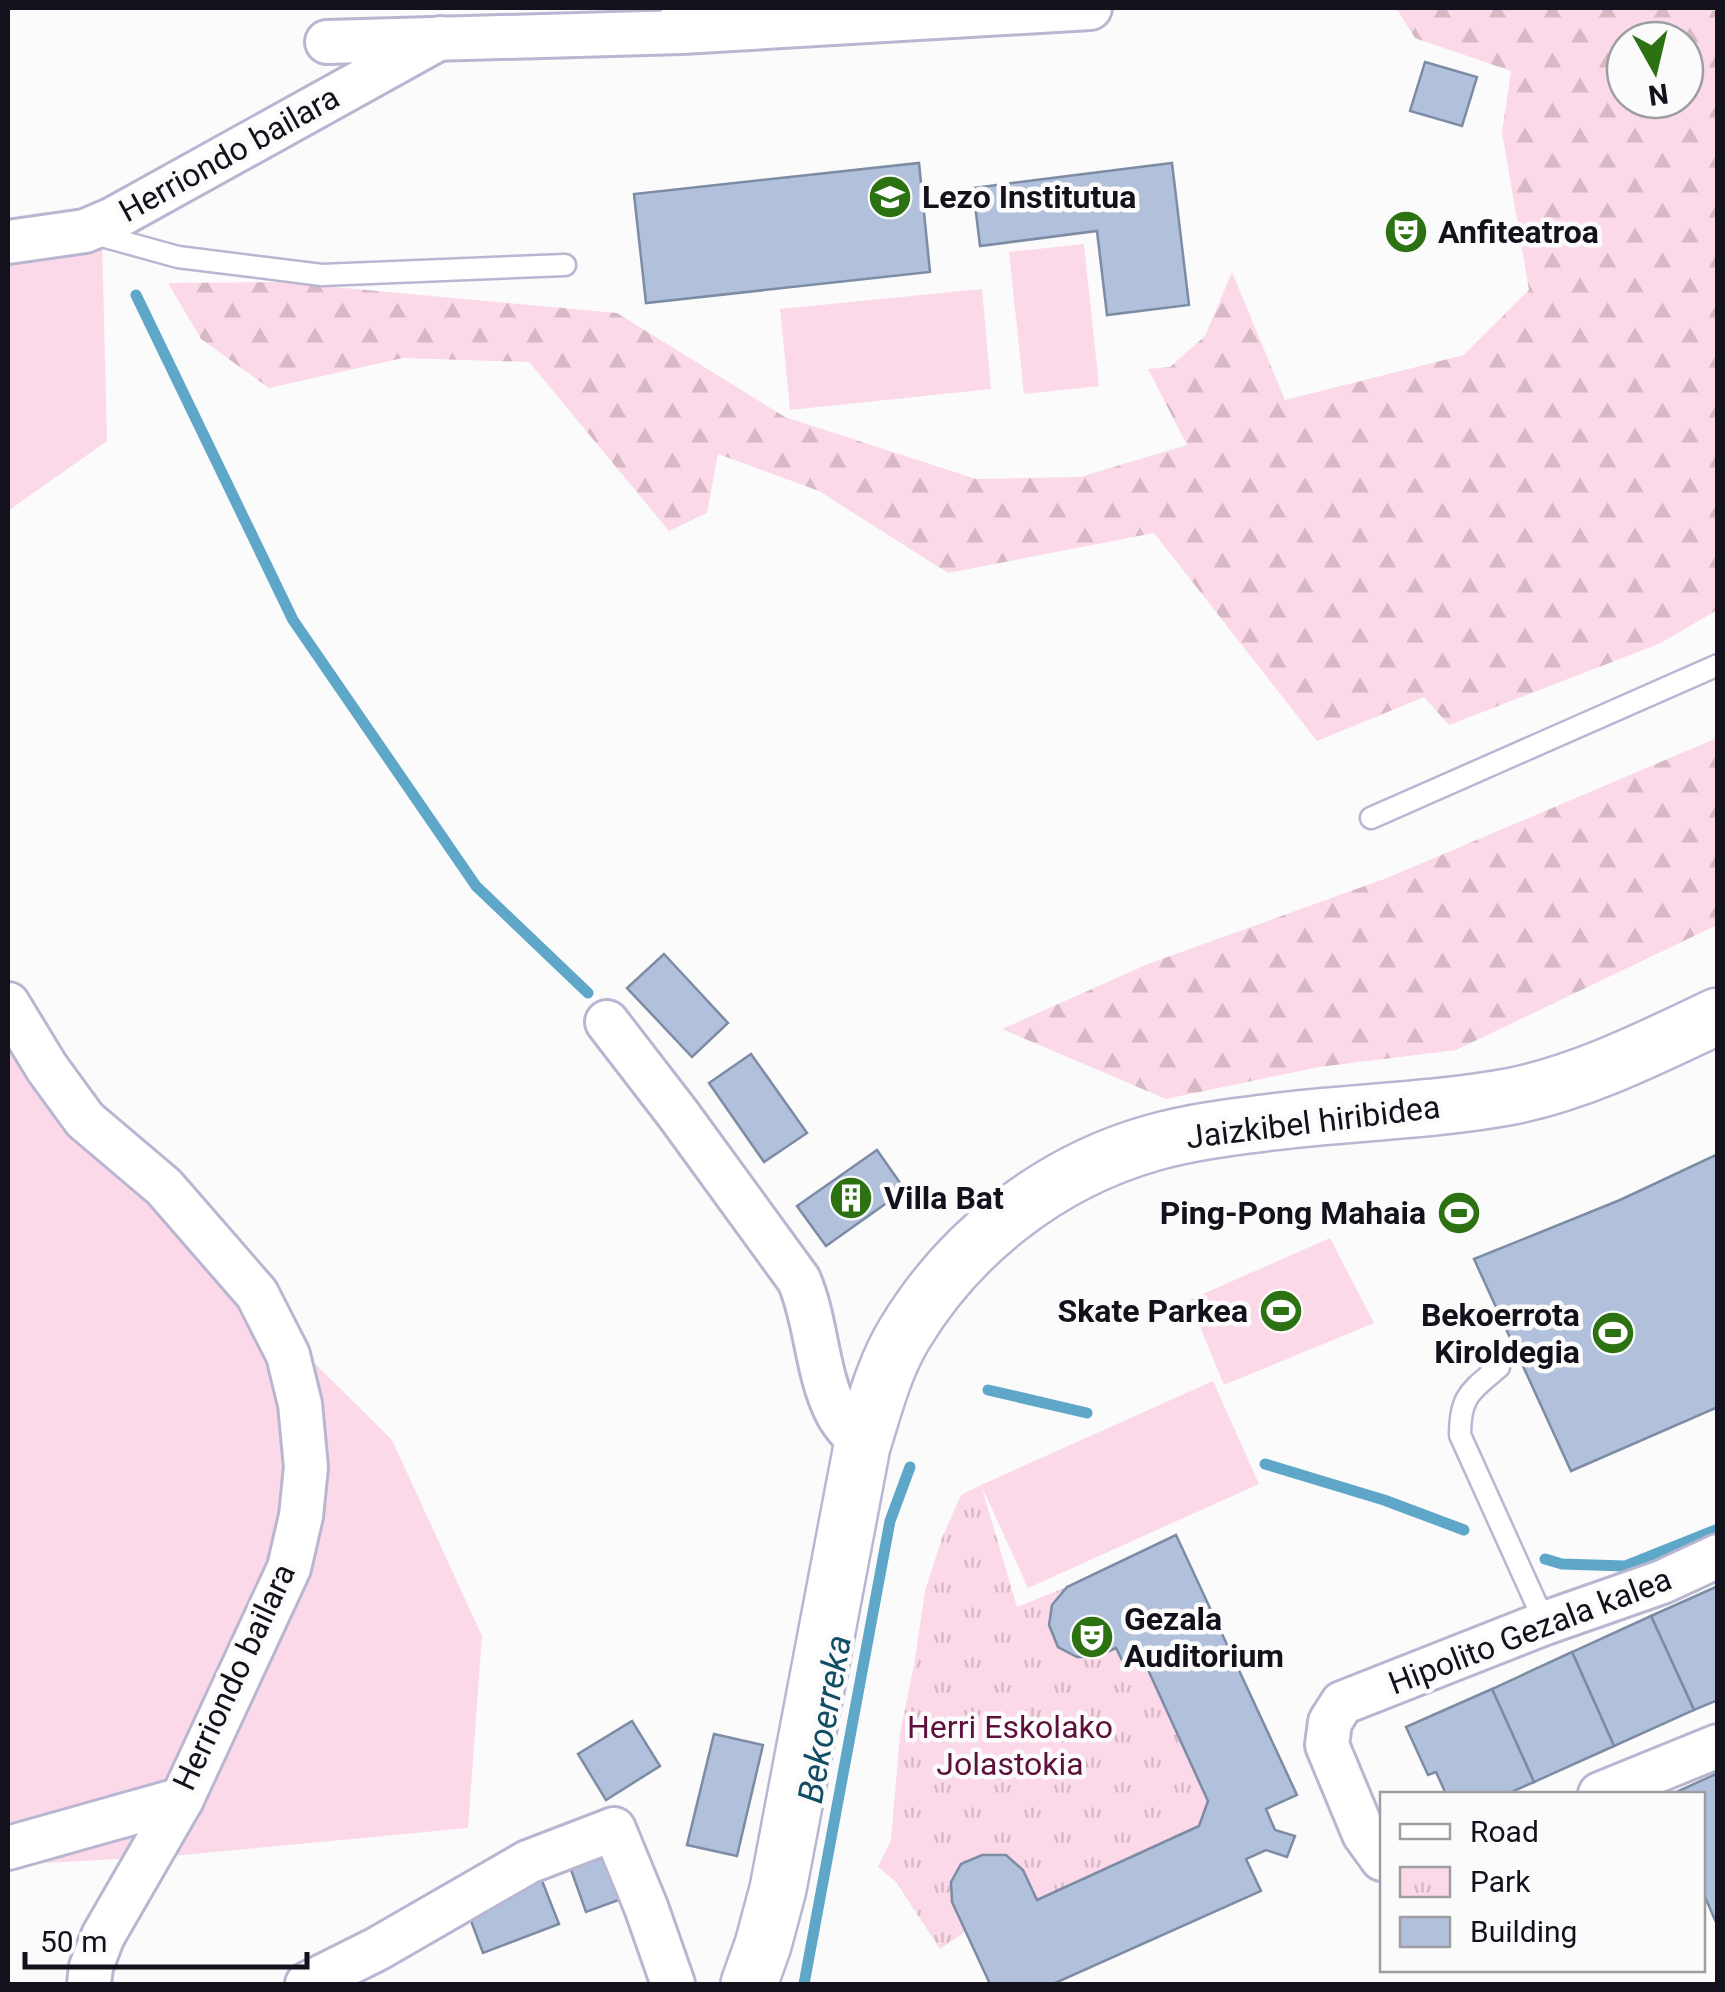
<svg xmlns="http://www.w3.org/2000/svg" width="1725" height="1992" font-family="Roboto,sans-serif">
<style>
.grass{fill:#fcd9e8}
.forest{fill:url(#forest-firs);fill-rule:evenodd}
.park{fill:url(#park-tufts)}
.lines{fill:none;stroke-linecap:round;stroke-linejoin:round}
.stream{stroke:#5ea7c9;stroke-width:11}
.building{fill:#b1c1db;stroke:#7d8ca4;stroke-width:2.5}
.service-casing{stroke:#b9b6d2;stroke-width:25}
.minor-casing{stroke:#b9b6d2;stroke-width:48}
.secondary-casing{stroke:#b9b6d2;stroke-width:60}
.service{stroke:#fff;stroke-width:20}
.minor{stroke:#fff;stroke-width:42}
.secondary{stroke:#fff;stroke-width:55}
.labels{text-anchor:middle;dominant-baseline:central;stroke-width:9;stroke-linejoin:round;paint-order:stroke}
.street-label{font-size:32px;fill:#13121c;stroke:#fbfbfb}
.poi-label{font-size:32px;font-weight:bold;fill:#13121c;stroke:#fbfbfb;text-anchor:start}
.park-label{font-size:32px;fill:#5e103d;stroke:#fbfbfb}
.water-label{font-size:35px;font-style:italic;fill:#114d65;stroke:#fbfbfb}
</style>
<defs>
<pattern id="forest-firs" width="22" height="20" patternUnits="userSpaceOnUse" patternTransform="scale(2.5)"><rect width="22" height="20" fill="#fcd9e8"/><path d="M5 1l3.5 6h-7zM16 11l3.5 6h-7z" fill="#d7b9c6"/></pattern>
<pattern id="park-tufts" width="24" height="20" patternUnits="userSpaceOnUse" patternTransform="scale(2.5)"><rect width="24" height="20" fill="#fcd9e8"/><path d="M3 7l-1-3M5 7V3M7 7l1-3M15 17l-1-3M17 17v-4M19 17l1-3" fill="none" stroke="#d7b9c6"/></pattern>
</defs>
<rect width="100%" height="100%" fill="#fbfbfb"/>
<g class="grass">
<polygon points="102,239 107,441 8,511 8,244"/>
<polygon points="1084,244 1099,386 1024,394 1009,252"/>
<polygon points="982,289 991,389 790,410 780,309"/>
<polygon points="8,1000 111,1161 392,1440 482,1636 468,1828 172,1856 8,1865"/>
<polygon points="1330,1238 1374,1323 1224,1385 1189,1300"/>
<polygon points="1213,1381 1259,1484 1028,1588 981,1485"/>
</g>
<g class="forest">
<path d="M 1396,8 L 1708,8 L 1717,12 L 1717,610 L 1661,643 L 1449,725 L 1424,697 L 1317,741 L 1154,533 L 948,573 L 819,491 L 718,454 L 707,513 L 669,531 L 529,362 L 403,358 L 269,388 L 201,339 L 168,283 L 280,282 L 617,313 L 785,417 L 976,479 L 1080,477 L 1187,445 L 1148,369 L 1170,367 L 1205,336 L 1232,272 L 1285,400 L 1464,355 L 1529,290 L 1502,132 L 1511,71 L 1415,38 ZM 1625,40 L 1685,40 L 1685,100 L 1625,100 Z"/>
<polygon points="1717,738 1717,925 1456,1050 1319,1067 1166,1099 1002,1029 1148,964 1387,878"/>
</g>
<path class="park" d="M 981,1485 L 1017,1607 L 1067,1587 C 1047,1611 1047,1619 1058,1647 C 1083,1660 1091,1659 1116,1648 L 1122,1660 L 1139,1650 L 1208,1801 L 1199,1826 L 1037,1900 L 1023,1870 L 1006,1855 L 982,1855 L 961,1864 L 951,1882 L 952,1902 L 965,1932 L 940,1949 L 896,1882 L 878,1867 L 891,1840 L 900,1734 L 914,1665 L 925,1591 L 942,1538 L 961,1495 Z"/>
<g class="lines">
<g class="stream">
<polyline points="136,295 293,620 476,886 588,993"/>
<polyline points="988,1390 1087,1413"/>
<polyline points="1265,1464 1384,1500 1464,1530"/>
<polyline points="1545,1559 1562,1564 1625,1566 1718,1529"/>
<polyline points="804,1984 890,1521 910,1467"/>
</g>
</g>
<g class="building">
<polygon points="1425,62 1477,77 1462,126 1410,111"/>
<polygon points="919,163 930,272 646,303 634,194"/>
<polygon points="1172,163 1189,305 1107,315 1097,231 980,246 973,188"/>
<polygon points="664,954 728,1023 692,1057 627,988"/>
<polygon points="751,1054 807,1133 764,1162 709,1083"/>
<polygon points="877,1150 905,1190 826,1246 797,1206"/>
<polygon points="1718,1154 1718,1407 1571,1471 1474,1259 1620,1200"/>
<polygon points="1176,1535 1297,1795 1266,1809 1275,1830 1295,1836 1287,1857 1266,1850 1246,1859 1261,1891 1053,1984 990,1984 952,1902 951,1882 961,1864 982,1855 1006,1855 1023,1870 1037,1900 1199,1826 1208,1801 1139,1650 1122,1660 1116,1648 1096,1657 1077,1657 1058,1647 1049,1625 1052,1605 1067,1587"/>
<polygon points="1718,1586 1718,1700 1694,1710 1651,1616"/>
<polygon points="1651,1616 1694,1710 1614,1746 1572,1652"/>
<polygon points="1572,1652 1614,1746 1534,1782 1492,1689"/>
<polygon points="1492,1689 1534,1782 1507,1794 1446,1794 1436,1772 1428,1775 1406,1727"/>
<polygon points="632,1721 660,1766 606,1800 578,1754"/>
<polygon points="714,1734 763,1745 737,1856 687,1845"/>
<polygon points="1718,1773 1718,1927 1702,1890 1702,1794 1672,1794"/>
<polygon points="615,1835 635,1894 586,1912 565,1853"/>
<polygon points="537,1868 559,1924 483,1953 462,1897"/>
</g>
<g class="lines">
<g class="service-casing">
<g id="service">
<polyline points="91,233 178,257 322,275 565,265"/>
<polyline points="1371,818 1718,665"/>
<path d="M 1499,1367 C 1471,1391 1460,1395 1460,1435 L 1545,1623"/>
</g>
</g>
<g class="minor-casing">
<g id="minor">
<polyline points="682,32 1090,8"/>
<polyline points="327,42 682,32 683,8"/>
<polyline points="8,242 85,231 113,219 440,38"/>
<polyline points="8,1004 47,1068 85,1120 164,1187 257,1294 288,1355 300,1404 306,1467 301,1516 289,1568 182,1799 103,1936 91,1967 89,1984"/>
<path d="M 607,1022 L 678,1114 L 799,1280 C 817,1322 816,1372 837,1413 C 843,1425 854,1435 862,1446"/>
<polyline points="1600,1794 1718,1746"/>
<polyline points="8,1848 182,1799"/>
<polyline points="1382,1859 1364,1834 1327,1745 1330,1722 1342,1703 1545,1623 1662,1582 1718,1556"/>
<polyline points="307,1984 377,1949 528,1862 614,1829 646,1907 673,1984"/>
</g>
</g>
<g class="secondary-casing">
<path id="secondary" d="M 749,1984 L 763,1945 L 778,1889 L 862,1446 C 874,1408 884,1367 905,1333 C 960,1242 1050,1172 1152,1143 C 1191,1132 1232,1127 1272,1122 C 1352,1112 1433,1111 1513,1096 C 1585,1081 1652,1047 1718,1016"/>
</g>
<use href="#service" class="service"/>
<use href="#minor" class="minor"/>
<use href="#secondary" class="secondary"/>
</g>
<defs>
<g id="school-disc" transform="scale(2.25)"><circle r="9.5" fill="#2c7213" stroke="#fbfbfb"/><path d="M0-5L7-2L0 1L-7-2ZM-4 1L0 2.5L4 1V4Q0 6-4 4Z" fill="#fff"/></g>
<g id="theatre-disc" transform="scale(2.25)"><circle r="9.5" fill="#2c7213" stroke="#fbfbfb"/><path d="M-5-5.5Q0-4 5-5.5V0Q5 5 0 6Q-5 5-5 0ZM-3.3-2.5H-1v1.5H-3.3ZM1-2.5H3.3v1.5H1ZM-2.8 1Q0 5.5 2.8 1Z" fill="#fff"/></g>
<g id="building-disc" transform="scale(2.25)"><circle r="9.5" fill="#2c7213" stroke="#fbfbfb"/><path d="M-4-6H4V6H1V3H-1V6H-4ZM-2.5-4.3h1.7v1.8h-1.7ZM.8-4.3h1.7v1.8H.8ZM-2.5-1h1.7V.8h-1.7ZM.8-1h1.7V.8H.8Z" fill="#fff"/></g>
<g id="stadium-disc" transform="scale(2.25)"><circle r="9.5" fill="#2c7213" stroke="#fbfbfb"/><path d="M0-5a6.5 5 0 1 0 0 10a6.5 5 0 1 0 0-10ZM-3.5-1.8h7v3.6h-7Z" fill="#fff"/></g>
</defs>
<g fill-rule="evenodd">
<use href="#school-disc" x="890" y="197"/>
<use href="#theatre-disc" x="1406" y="232"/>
<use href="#building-disc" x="851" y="1198"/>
<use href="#stadium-disc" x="1459" y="1213"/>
<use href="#stadium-disc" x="1281" y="1311"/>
<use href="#stadium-disc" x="1613" y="1333"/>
<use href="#theatre-disc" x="1092" y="1637"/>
</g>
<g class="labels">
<g class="street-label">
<text transform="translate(229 154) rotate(-29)">Herriondo bailara</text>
<text transform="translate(1313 1122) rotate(-7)">Jaizkibel hiribidea</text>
<text transform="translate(1530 1631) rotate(-21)">Hipolito Gezala kalea</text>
<text transform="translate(234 1677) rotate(-65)">Herriondo bailara</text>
</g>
<g class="poi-label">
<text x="922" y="197">Lezo Institutua</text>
<text x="1438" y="232">Anfiteatroa</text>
<text x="884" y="1198">Villa Bat</text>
<text x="1426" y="1213" text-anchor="end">Ping-Pong Mahaia</text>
<text x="1248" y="1311" text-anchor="end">Skate Parkea</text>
<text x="1580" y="1315" text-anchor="end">Bekoerrota<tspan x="1580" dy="37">Kiroldegia</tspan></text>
<text x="1124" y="1619">Gezala<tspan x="1124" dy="37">Auditorium</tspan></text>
</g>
<g class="park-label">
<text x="1010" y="1727">Herri Eskolako<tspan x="1010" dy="37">Jolastokia</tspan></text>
</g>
<g class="water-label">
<text transform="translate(825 1719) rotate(-80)">Bekoerreka</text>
</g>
</g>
<rect width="1725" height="1992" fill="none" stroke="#13121c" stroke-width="20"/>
<rect x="1380" y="1792" width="325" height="180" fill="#fbfbfb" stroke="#9e9ea2" stroke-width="2.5"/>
<rect x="1400" y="1824" width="50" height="15" fill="#ffffff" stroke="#9e9ea2" stroke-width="2.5"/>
<text x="1470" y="1842" font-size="30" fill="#13121c">Road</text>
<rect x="1400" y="1867" width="50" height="30" fill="url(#park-tufts)" stroke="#9e9ea2" stroke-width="2.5"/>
<text x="1470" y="1892" font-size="30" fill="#13121c">Park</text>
<rect x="1400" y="1917" width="50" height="30" fill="#b1c1db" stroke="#9e9ea2" stroke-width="2.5"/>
<text x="1470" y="1942" font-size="30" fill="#13121c">Building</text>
<g transform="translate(1655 70) rotate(172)"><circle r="48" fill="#fbfbfb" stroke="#9e9ea2" stroke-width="2.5"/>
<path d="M0-8L18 38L0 25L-18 38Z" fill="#2c7213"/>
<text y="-15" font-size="28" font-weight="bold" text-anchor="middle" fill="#13121c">N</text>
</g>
<path d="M25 1952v15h282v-15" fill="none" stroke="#13121c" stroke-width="5"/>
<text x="40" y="1952" font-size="30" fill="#13121c" stroke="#fbfbfb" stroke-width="8" paint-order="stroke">50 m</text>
</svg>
